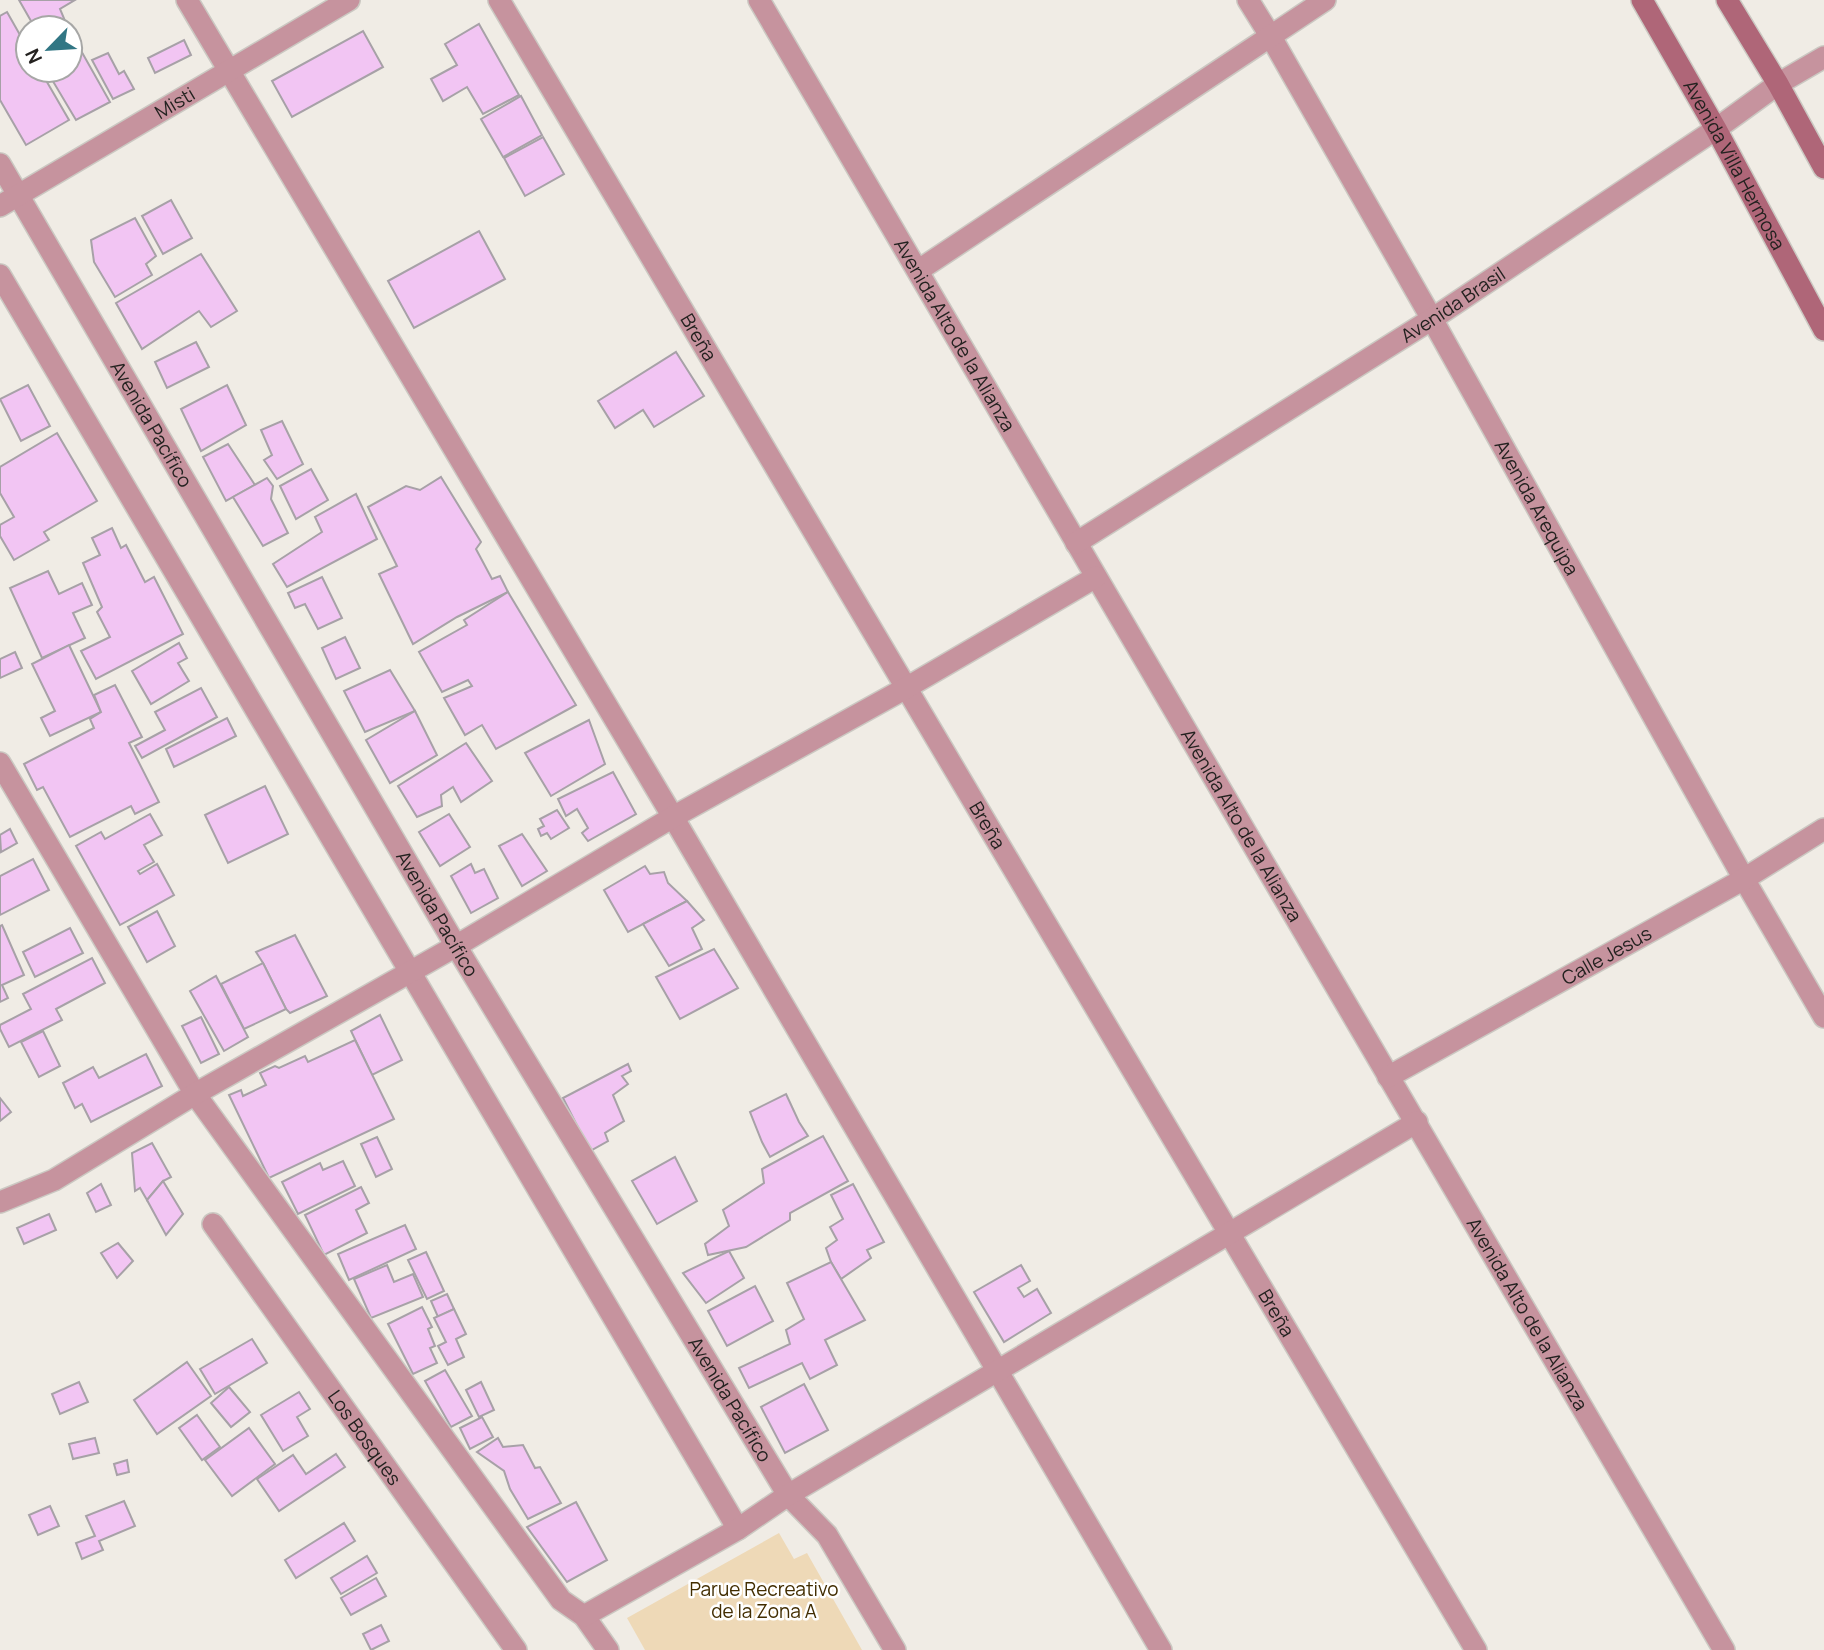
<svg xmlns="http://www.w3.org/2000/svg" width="1824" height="1650" font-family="Manrope,sans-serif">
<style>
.green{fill:#eed9b7}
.building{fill:#f2c5f3;stroke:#a7a1a7;stroke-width:2}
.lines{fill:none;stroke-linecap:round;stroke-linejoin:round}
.street-casing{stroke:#cbc8c2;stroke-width:24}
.secondary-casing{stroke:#cbc8c2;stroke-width:24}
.street{stroke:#c6939e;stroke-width:21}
.secondary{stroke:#af6678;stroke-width:21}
.labels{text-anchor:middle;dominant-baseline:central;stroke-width:5;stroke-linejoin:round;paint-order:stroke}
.street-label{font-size:19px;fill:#242220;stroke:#fff}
.park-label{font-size:19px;fill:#422d00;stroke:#fff}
</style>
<rect width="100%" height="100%" fill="#f0ece5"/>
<polygon class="green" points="779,1533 794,1559 807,1553 862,1650 645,1650 627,1618"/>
<g class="building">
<polygon points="19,0 75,0 60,9 68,28 35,28"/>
<polygon points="7,12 28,49 28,70 40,70 69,120 26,145 0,100 0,16"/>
<polygon points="479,24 519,95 483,114 467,87 443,101 431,79 457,65 445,44"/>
<polygon points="363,31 383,67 292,117 272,81"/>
<polygon points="75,40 110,102 76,120 51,78 57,75 54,70 70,70 70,43"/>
<polygon points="184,40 191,55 155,73 148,58"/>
<polygon points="108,53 119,74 124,71 134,89 113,99 92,60"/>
<polygon points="521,96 542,135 503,157 481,119"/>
<polygon points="543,137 564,174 525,196 504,158"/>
<polygon points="171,200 192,238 163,254 142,216"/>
<polygon points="135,218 156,256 146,264 152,275 115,297 94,262 91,240"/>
<polygon points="479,231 505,279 414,328 388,281"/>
<polygon points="201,254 237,311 211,327 199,311 142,349 116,303"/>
<polygon points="196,342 209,367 167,388 155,362"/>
<polygon points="676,352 704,396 654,427 643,410 615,428 598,401"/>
<polygon points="28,385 50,426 21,441 0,399"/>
<polygon points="227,385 246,425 201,451 181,409"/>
<polygon points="282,421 303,464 277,479 264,460 272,455 261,430"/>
<polygon points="57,433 97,501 44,532 49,540 14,560 0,536 0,525 14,517 0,493 0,467"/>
<polygon points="228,444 255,485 226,501 203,457"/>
<polygon points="311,469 328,500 296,519 280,486"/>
<polygon points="441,477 481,542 476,549 492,579 500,576 508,592 457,617 413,644 379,574 397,566 368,507 406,486 420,490"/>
<polygon points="267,478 273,486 271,499 288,533 263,546 233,497"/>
<polygon points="356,494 377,539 287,587 273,564 322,532 315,517"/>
<polygon points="112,528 121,548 126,545 145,582 154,577 183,634 96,679 81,651 110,637 97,612 102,607 83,563 100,555 92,538"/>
<polygon points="48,571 59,594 82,583 92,605 73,613 85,638 42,658 10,588"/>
<polygon points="322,577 342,618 318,629 305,604 295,608 288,593"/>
<polygon points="508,592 576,705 496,749 482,725 465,735 444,698 472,686 468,680 442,692 419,652 467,625 464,620"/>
<polygon points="345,637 360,668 336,679 322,648"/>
<polygon points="179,643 187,658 178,663 189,681 151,704 132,671"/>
<polygon points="69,645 101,712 50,736 41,718 55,711 32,664"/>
<polygon points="15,652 22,668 0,678 0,659"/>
<polygon points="390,670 415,711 365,732 344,691"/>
<polygon points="115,685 142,737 129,743 159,802 135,814 131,806 70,837 43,787 37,790 24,764 94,728 90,719 101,712 94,695"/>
<polygon points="201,688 217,717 142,758 135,746 165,730 155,712"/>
<polygon points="415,711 437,755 390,783 366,740"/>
<polygon points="227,718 236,736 174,767 166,749"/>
<polygon points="589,720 605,764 551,796 525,753"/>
<polygon points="466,743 492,781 461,802 453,787 441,795 442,806 417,817 398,786"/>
<polygon points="613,772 636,814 588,841 582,833 588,828 577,809 566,816 558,799"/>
<polygon points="265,786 288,834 228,863 205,815"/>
<polygon points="557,810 569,828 551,839 547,833 541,836 538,829 544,826 540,819"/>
<polygon points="150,814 162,835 144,845 154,862 138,871 140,874 157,864 174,895 120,925 76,846 101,832 105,839"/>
<polygon points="449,814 470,847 440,866 419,832"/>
<polygon points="10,829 17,843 1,852 0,835"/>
<polygon points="522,834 547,871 522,886 499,846"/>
<polygon points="33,859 49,890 0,915 0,876"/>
<polygon points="471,864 475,873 484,869 498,898 471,913 451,876"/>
<polygon points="645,866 650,874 664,872 668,883 687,901 628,932 604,890"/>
<polygon points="687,901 704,920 692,928 702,949 669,966 643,924"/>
<polygon points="157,911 175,946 147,962 128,927"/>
<polygon points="2,925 24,975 2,985 8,998 0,1002 0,926"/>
<polygon points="70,928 83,953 35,977 23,952"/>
<polygon points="295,935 327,996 290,1013 286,1009 263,963 256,952"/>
<polygon points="714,949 738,988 680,1019 656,977"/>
<polygon points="92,958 105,983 56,1009 62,1020 9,1047 0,1029 0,1025 31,1009 23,994"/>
<polygon points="263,963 286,1009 244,1029 221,984"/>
<polygon points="216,976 248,1037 224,1051 190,991"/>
<polygon points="380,1015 402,1060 372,1075 351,1031"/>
<polygon points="201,1017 219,1054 201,1063 182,1026"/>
<polygon points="43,1031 60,1066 39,1077 21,1042"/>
<polygon points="355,1040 394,1119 269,1178 229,1095 241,1090 243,1096 266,1085 260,1073 275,1066 279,1068 305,1056 308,1062"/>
<polygon points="146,1054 162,1086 91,1122 82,1104 75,1108 63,1083 93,1067 99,1078"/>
<polygon points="628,1064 631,1071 622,1076 628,1084 613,1095 624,1121 605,1133 608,1141 590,1151 563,1098"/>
<polygon points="786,1094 799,1122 808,1136 770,1157 762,1142 750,1112"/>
<polygon points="0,1098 11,1112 0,1121"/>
<polygon points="823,1136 848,1181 790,1213 790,1220 746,1247 708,1255 705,1244 729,1226 723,1210 764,1183 762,1169"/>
<polygon points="377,1137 392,1169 376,1177 361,1144"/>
<polygon points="152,1143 171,1177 163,1181 147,1200 140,1188 135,1191 132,1153"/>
<polygon points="675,1157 697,1201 657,1224 632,1181"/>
<polygon points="343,1161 355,1186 298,1214 282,1182 320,1163 323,1170"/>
<polygon points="163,1181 183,1214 166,1235 147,1200"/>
<polygon points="101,1184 111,1205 96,1212 87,1193"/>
<polygon points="853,1184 884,1242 867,1250 871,1258 841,1279 831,1262 826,1248 837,1240 830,1227 843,1219 831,1195"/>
<polygon points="361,1187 369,1203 356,1210 367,1233 324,1255 305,1215"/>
<polygon points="49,1214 56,1230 24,1244 17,1228"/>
<polygon points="405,1225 416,1249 349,1280 338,1254"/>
<polygon points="118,1243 133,1261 117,1278 101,1253"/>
<polygon points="729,1251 744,1278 706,1303 683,1273"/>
<polygon points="426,1252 444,1291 427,1299 408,1260"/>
<polygon points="831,1262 865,1320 825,1340 837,1365 810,1379 802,1363 749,1388 739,1368 790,1344 786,1330 804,1319 787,1283"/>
<polygon points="387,1265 394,1282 413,1274 423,1297 371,1318 354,1279"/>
<polygon points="1021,1265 1030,1281 1018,1288 1024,1297 1037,1289 1051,1313 1004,1342 974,1292"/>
<polygon points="755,1286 773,1321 727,1346 708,1311"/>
<polygon points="447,1294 454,1309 438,1317 431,1301"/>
<polygon points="422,1307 432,1327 428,1329 435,1346 430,1348 437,1363 413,1374 388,1324"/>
<polygon points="454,1309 466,1334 456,1339 464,1357 448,1365 438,1346 446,1342 434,1318"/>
<polygon points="252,1339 267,1363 215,1394 200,1369"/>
<polygon points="187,1362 211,1396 157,1434 134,1400"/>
<polygon points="445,1370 472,1416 451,1427 425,1381"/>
<polygon points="79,1382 88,1402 60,1414 52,1394"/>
<polygon points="481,1382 494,1410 479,1417 466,1390"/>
<polygon points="804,1384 828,1430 785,1453 761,1407"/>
<polygon points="229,1387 250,1412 231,1427 211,1403"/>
<polygon points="299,1392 310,1409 297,1417 308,1436 283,1451 261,1415"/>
<polygon points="197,1415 220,1447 202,1460 179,1428"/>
<polygon points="482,1417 493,1437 470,1449 460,1428"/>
<polygon points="249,1428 275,1464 232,1496 205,1460"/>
<polygon points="95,1438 99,1453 73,1459 69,1444"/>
<polygon points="498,1438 503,1447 523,1445 535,1468 540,1467 561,1503 528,1519 510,1489 504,1471 477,1452"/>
<polygon points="336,1454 345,1467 279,1511 257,1479 293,1455 306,1474"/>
<polygon points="127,1460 129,1472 117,1475 114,1464"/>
<polygon points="124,1501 135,1526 99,1541 103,1550 82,1559 76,1543 95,1536 86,1516"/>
<polygon points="576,1502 607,1560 567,1582 527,1527"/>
<polygon points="50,1506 59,1526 38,1535 29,1515"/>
<polygon points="344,1523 355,1541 296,1578 285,1560"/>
<polygon points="367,1556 377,1573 341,1594 331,1578"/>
<polygon points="376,1578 386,1596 351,1615 341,1598"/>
<polygon points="381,1625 389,1641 371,1650 363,1634"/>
</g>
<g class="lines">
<g class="street-casing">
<g id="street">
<polyline points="187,0 673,817 1161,1650"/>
<path id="s1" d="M 499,0 L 1476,1650"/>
<path id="s2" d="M 759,0 L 1724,1650"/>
<path id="s3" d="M 1248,0 L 1271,37 L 1432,319 L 1744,879 L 1824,1017"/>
<path id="s4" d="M 0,164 L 456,946 L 788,1495 L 827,1535 L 895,1650"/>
<path id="s5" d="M 0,206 L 349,0"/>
<polyline points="919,270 1325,0"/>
<polyline points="0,275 738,1529"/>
<path id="s6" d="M 1076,543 L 1432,319 L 1716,129 L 1778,84 L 1824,57"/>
<polyline points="0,763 195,1094 561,1600 584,1616 608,1650"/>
<path id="s7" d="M 1388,1077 L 1744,879 L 1824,829"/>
<polyline points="0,1202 54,1180 195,1094 456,946 673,817 906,688 1096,577"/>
<path id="s8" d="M 213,1224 L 516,1650"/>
<polyline points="584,1616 738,1529 788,1495 1417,1122"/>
</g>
</g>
<g class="secondary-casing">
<g id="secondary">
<path id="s9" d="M 1642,0 L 1716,129 L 1824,330"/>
<polyline points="1727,0 1778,84 1824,168"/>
</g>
</g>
<use href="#street" class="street"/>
<use href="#secondary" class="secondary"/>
</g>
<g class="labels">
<g class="street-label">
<text stroke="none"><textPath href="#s5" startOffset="203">Misti</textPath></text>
<text stroke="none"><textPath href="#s9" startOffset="189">Avenida Villa Hermosa</textPath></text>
<text stroke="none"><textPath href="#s6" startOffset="446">Avenida Brasil</textPath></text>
<text stroke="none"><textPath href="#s2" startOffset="388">Avenida Alto de la Alianza</textPath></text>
<text stroke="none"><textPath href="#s1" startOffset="392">Breña</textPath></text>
<text stroke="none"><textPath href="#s4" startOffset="301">Avenida Pacífico</textPath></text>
<text stroke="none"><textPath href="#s3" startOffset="584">Avenida Arequipa</textPath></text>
<text stroke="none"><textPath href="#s1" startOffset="959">Breña</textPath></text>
<text stroke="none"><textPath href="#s2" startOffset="956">Avenida Alto de la Alianza</textPath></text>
<text stroke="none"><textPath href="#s4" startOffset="868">Avenida Pacífico</textPath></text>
<text stroke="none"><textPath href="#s7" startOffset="250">Calle Jesus</textPath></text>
<text stroke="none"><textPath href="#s1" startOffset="1526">Breña</textPath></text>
<text stroke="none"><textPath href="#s2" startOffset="1522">Avenida Alto de la Alianza</textPath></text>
<text stroke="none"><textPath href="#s4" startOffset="1435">Avenida Pacífico</textPath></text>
<text stroke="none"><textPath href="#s8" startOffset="262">Los Bosques</textPath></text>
</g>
<g class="park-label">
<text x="764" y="1589">Parue Recreativo<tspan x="764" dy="22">de la Zona A</tspan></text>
</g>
</g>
<g transform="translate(49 49) rotate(245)"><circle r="33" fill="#ffffff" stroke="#a7a7a6" stroke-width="2"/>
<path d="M0-5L12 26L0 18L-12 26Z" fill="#317684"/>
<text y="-10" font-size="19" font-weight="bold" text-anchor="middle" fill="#242220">N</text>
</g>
</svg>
